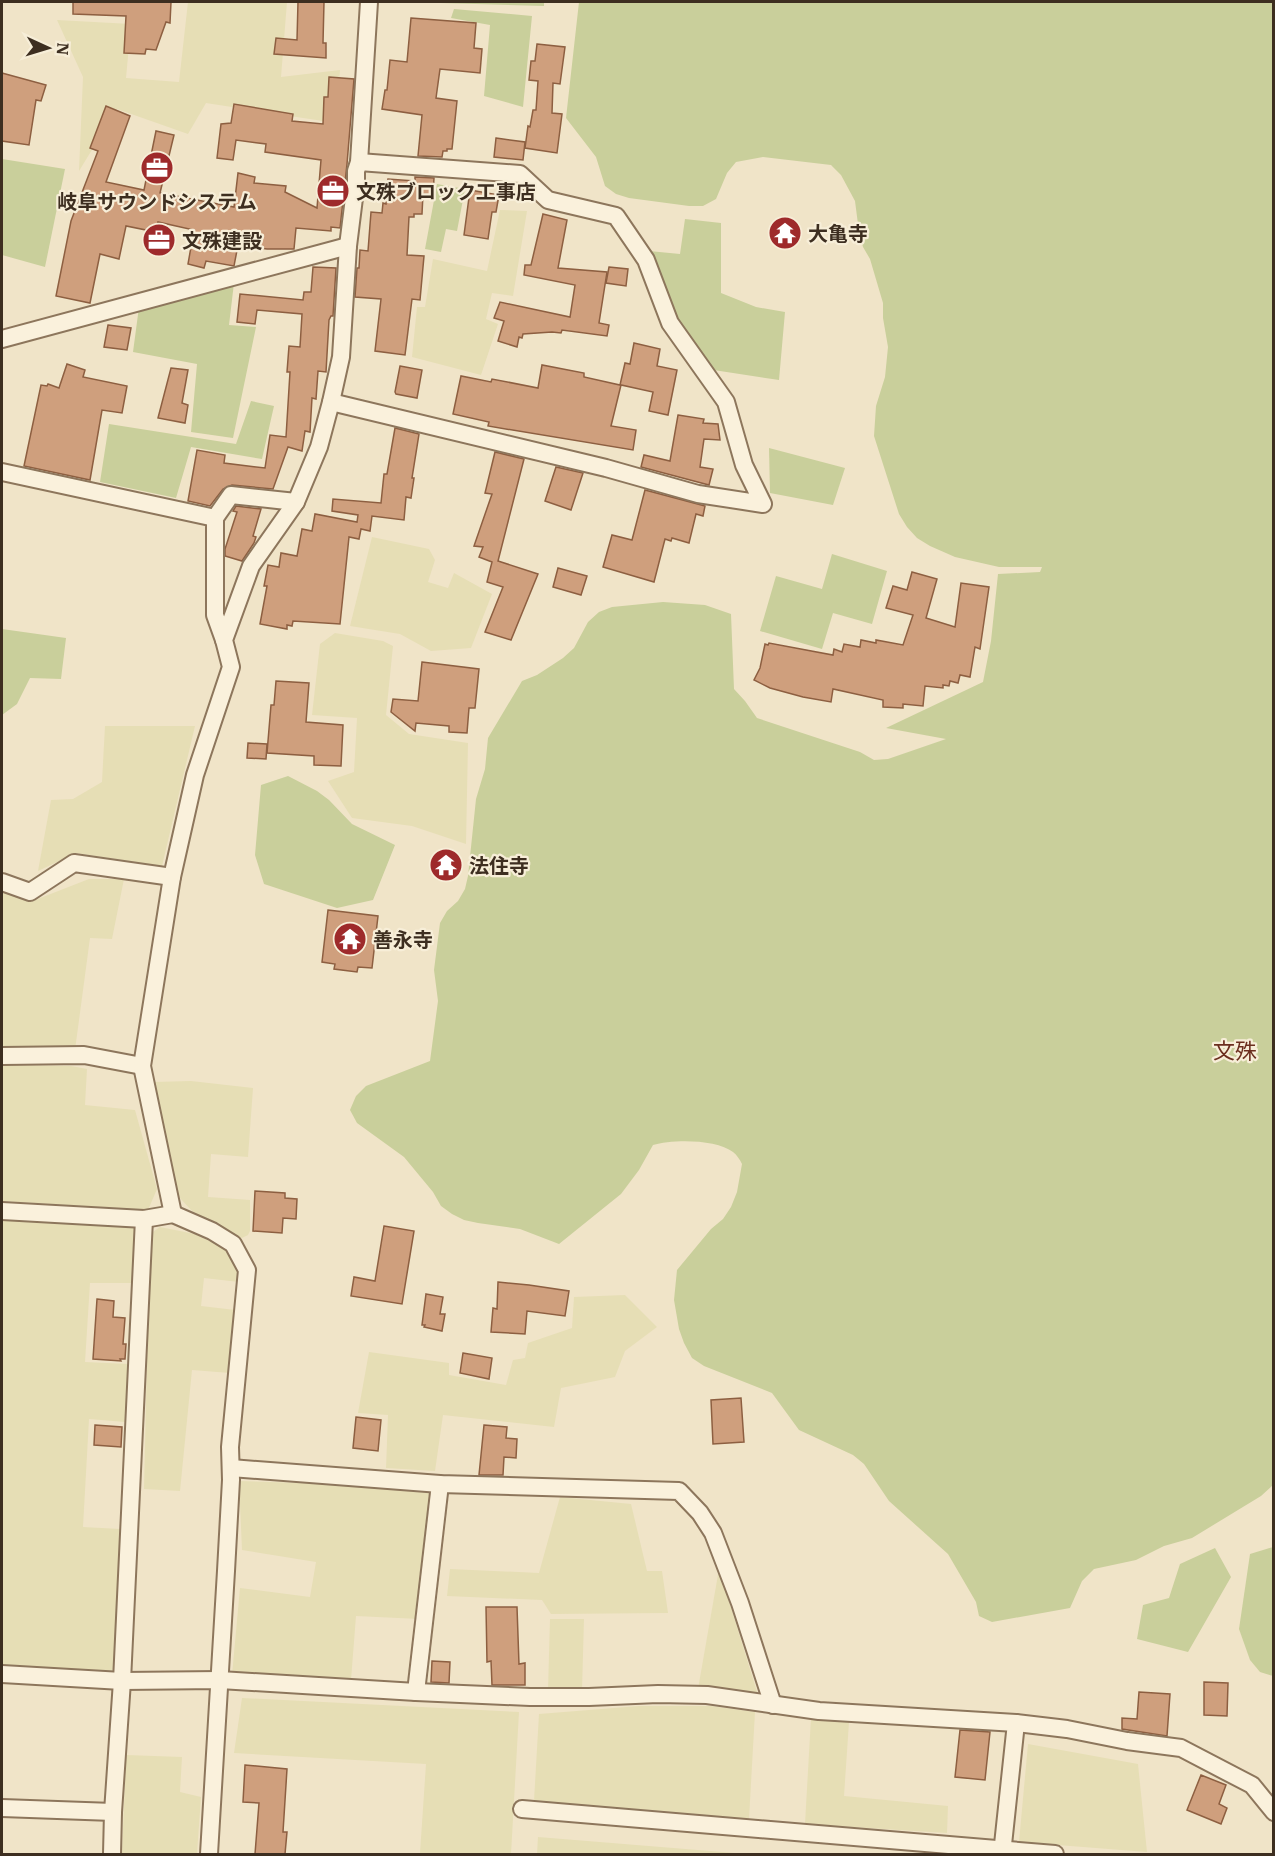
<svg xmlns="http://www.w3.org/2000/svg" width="1275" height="1856" font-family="'IBM Plex Serif','Noto Sans JP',serif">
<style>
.farmland{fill:#e6deb5}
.green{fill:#c9cf9b}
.building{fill:#cf9f7d;stroke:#8d5f41;stroke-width:1.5}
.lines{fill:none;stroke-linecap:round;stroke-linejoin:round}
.street-casing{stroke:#8d765c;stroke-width:20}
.street{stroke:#faf1dc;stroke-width:16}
.labels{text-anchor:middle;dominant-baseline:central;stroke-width:4.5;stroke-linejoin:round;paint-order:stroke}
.poi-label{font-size:20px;font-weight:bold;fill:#3d2e20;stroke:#f7eed8;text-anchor:start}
.quarter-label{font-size:22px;fill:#6b2e1e;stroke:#f7eed8}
</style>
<rect width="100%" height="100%" fill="#f0e4c8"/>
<g class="farmland">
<polygon points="188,2 287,2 281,77 340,70 336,123 206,103 188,134 117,109 79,171 83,77 57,20 131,24 126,78 179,82"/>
<polygon points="500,210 527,211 513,296 492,293 486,319 498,324 481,375 412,357 417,307 425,307 433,259 487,271"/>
<polygon points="372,537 429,549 435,560 428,582 448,588 454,573 492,594 471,648 431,651 400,634 350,626"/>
<polygon points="335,633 383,641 393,646 386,715 409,734 468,743 466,844 412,826 352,818 328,781 354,772 357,718 312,715 320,644"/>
<polygon points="105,726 195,726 162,866 76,853 38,871 51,800 73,799 102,782"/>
<polygon points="89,879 124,879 112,939 90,938 75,1050 2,1049 2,890 30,902"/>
<polygon points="2,1065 71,1066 87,1069 85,1105 135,1110 157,1189 148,1210 2,1201"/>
<polygon points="191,1081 253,1088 248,1157 211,1154 208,1197 250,1200 250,1231 248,1235 242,1238 222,1228 220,1224 196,1215 178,1196 153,1082"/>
<polygon points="2,1219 131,1226 139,1232 134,1283 90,1283 85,1362 129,1364 125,1422 89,1419 83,1527 120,1529 118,1660 110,1674 2,1668"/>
<polygon points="160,1227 195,1234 224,1248 237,1269 239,1282 204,1278 201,1306 235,1310 230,1373 192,1370 180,1491 144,1489 150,1234"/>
<polygon points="625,1295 657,1327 625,1351 615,1377 561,1388 554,1427 443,1415 435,1471 386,1468 388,1415 358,1413 369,1352 449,1363 449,1375 506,1385 513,1360 525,1358 528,1343 572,1328 574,1297"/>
<polygon points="239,1481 433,1487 419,1619 356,1616 351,1680 232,1675 240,1588 310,1597 316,1562 242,1550"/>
<polygon points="560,1497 631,1504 647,1571 662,1571 668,1613 551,1614 542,1600 447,1596 450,1569 539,1573"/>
<polygon points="719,1569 758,1695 698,1689"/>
<polygon points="550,1619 584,1619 582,1691 548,1690"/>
<polygon points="242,1698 519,1712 511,1854 422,1854 420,1853 426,1764 234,1753"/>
<polygon points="639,1706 711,1706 755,1712 749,1819 534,1801 539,1714"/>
<polygon points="811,1718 849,1722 844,1796 948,1806 947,1833 805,1824"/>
<polygon points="1028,1744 1138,1764 1147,1852 1019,1842"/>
<polygon points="126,1755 182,1757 180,1792 201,1797 197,1854 122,1854"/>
<polygon points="538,1837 747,1854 537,1854"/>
</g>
<g class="green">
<polygon points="406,2 544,2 544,6"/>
<path d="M 579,2 L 1273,2 L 1273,1485 L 1261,1496 L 1192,1538 L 1164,1546 L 1136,1560 L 1094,1569 L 1082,1581 L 1070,1608 L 992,1622 L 979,1616 L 976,1602 L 948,1554 L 889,1501 L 864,1464 L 853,1455 L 799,1430 L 772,1393 L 704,1366 L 692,1358 L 684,1343 L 679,1329 L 674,1300 L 677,1270 L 711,1229 L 723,1219 L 731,1207 L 737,1192 L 742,1164 C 740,1160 737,1155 733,1152 C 717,1139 672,1139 653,1145 L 639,1170 L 621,1194 L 559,1244 L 520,1229 L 478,1223 L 464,1220 L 452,1214 L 441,1206 L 433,1192 L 404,1157 L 357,1123 L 350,1110 L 356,1096 L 366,1086 L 430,1061 L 438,1001 L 434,970 L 440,923 L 447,911 L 458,901 L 465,889 L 468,876 L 476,799 L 485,769 L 488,738 L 522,681 L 537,675 L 563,658 L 574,648 L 588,622 L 599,612 L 612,607 L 663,602 L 705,605 L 731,614 L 734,689 L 745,701 L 757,718 L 860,752 L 874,760 L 888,759 L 946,739 L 886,728 L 983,682 L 991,641 L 998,574 L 1040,572 L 1042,567 L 999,567 L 955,557 L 930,546 L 917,538 L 907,527 L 899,514 L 874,436 L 876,406 L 885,377 L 888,347 L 883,318 L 883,303 L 870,259 L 863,247 L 859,232 L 855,201 L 841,175 L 831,165 L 763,157 L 736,162 L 727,173 L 716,199 L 703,206 L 689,206 L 629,198 L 616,194 L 605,186 L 596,157 L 566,118 Z"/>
<polygon points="454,9 532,16 523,107 484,96 490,25 451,18"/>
<polygon points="2,159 65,169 45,267 2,255"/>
<polygon points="437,184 465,189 457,231 446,229 441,252 425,249"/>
<polygon points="685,219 721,223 721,293 756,307 785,312 779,380 707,369 682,333 649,251 680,254"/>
<polygon points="234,283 229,325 256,327 233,438 191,432 197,364 133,352 139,307"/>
<polygon points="251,401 274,406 262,459 191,447 176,498 100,482 109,424 236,444"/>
<polygon points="769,448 845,468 833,505 770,493"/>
<polygon points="832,554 887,571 872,624 833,613 822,649 760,631 776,576 822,589"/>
<polygon points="2,629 66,638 61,679 30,678 17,704 2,715"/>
<polygon points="288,776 317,791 329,800 352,824 395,845 373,900 337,908 264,884 255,855 261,785"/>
<polygon points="1273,1547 1274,1547 1273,1676 1260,1672 1250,1660 1239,1629 1250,1554"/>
<polygon points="1215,1548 1231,1577 1188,1652 1137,1639 1143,1605 1169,1598 1180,1564"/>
</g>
<g class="building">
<polygon points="73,2 171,2 170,23 166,22 156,50 146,49 145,54 124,53 126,16 73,14"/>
<polygon points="298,2 324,2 323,43 326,43 326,58 274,54 276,38 297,40"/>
<polygon points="411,18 476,23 474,48 482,49 480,73 440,69 436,98 457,101 452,149 447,149 447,151 443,151 442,157 418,156 422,115 382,109 385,90 387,90 390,60 407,62"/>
<polygon points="537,44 565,47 560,84 553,83 552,113 562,114 557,153 525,148 528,126 530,127 533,110 536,110 538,81 529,80 531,61 535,61"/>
<polygon points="2,73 46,85 41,101 36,100 29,145 2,141"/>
<polygon points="329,77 354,79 347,164 340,228 331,227 331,231 296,228 294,249 267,249 238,245 234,266 206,261 204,268 188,264 194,230 158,222 156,232 126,226 119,259 100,254 90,303 56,296 71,221 98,151 90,148 106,106 130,116 106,182 144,190 156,131 174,135 160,193 234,207 238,173 255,177 254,183 286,186 285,192 317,208 321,160 265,152 266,144 236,140 233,160 217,158 221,124 231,123 234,104 293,114 292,121 323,124 324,97 328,97"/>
<polygon points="496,138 525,142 523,160 494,157"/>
<polygon points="415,177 434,178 433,195 423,194 422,214 414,214 414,217 409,217 407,255 424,256 420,300 412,299 405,355 375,351 381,299 355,297 357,268 359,268 360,250 368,251 371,212 382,213 383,203 386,204 388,179 415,181"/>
<polygon points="470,190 499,195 496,212 492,212 488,239 464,235"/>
<polygon points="543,214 567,220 558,268 607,272 599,323 609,325 607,336 562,330 561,333 552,332 523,334 522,338 519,337 517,347 498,341 504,321 494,318 500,302 570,317 575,285 524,275 525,265 531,265"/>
<polygon points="313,267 336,268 333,316 331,316 329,320 326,372 318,371 316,399 312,398 310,432 305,431 302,451 288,447 273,489 232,485 223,489 210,506 188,501 197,450 225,455 224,463 265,468 270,435 286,437 290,372 287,372 289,346 300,347 302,314 257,310 255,324 237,322 240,294 303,300 304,292 311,292"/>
<polygon points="609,267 628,269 626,286 606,283"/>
<polygon points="108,325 131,328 127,350 104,347"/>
<polygon points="634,343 660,349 657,366 677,370 668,415 649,411 653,392 621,385 611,426 636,430 633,450 488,426 489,422 453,414 461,376 491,382 492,379 538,388 542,365 584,373 584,377 620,385 625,363 630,364"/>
<polygon points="67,364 85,370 83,377 127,386 122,413 102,410 90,480 24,466 41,385 47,386 48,384 59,388"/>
<polygon points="400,366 422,370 417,398 396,394 395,392"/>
<polygon points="171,368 188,370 182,403 188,405 185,423 158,418"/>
<polygon points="678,415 704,419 703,423 718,424 720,440 704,439 700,467 713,469 709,485 641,467 644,455 670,461"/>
<polygon points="395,428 419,434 412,478 414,478 411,498 406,497 404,520 372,516 370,531 361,529 359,539 349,537 340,624 293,621 292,626 287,625 287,629 260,624 267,586 264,586 268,565 279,567 281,553 297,556 302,529 312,531 315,514 357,522 358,515 332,511 333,499 381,503 384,474 387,474"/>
<polygon points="495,452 524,459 498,561 538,574 511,640 485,632 503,587 487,582 492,562 479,557 483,547 474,546 492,494 485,493"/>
<polygon points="556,467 583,473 571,510 545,501"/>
<polygon points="645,490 705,506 703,516 696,514 689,543 672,538 671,541 665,539 654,582 603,567 612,535 632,540"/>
<polygon points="236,506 261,509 253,536 256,537 254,543 242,561 225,556 225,549 237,512 233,511"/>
<polygon points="558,568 587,576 581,595 553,587"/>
<polygon points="912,572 937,579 926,618 955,627 961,583 989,587 980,649 975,647 970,677 960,675 958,683 950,681 949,686 943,685 943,688 925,686 923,706 903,704 903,708 883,707 883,700 833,689 831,702 803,697 770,688 754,680 760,668 765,644 768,645 769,643 833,655 834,649 842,652 844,644 860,647 861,640 876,643 876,640 903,645 913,615 886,608 893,586 907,590"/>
<polygon points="422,662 479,669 475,708 469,708 467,733 449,732 449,726 416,723 415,731 391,712 393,699 418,701"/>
<polygon points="276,681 309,683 306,722 343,725 341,766 314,765 314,756 267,753 271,705 274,705"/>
<polygon points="248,743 267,744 266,759 247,758"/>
<polygon points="328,910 378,916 372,968 358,967 357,972 334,969 335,964 322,962"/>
<polygon points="255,1191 285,1193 285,1198 297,1199 296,1219 283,1218 282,1233 253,1231"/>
<polygon points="384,1226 414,1231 402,1304 351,1296 354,1277 375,1281"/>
<polygon points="498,1282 529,1285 569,1291 565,1316 527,1311 525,1334 491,1332 493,1308 497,1309"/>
<polygon points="426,1294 443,1297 440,1314 445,1314 442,1331 424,1327 425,1325 422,1325"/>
<polygon points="97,1299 114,1301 113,1317 125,1318 123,1344 126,1344 125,1359 120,1359 121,1361 93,1359"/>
<polygon points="463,1353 492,1358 489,1379 460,1373"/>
<polygon points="741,1398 744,1442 713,1444 711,1400"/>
<polygon points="356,1417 381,1420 378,1451 353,1448"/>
<polygon points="95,1425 122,1427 121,1447 94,1445"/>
<polygon points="484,1425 507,1427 506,1438 517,1439 516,1458 504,1457 503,1475 479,1475"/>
<polygon points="486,1607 517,1607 519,1664 525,1663 525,1685 492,1685 491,1661 487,1662"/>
<polygon points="432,1661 450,1662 449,1683 431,1682"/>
<polygon points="1204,1682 1228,1683 1227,1716 1204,1715"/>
<polygon points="1139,1692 1170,1694 1167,1736 1122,1729 1122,1718 1137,1719"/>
<polygon points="960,1730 990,1732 985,1780 955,1777"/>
<polygon points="245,1765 287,1769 283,1832 287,1832 285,1854 255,1854 259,1803 243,1802"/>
<polygon points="1201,1775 1226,1785 1219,1804 1227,1808 1221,1824 1187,1810"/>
</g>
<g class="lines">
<g class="street-casing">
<g id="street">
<polyline points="2,339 348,246"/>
<polyline points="331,402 606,468 698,494 763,504 744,465 726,402 670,323 646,260 616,216 548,200 520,174 359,162"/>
<polyline points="2,472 215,518 215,615 224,640"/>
<polyline points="215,518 231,495 296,502"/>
<polyline points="2,882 30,892 74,863 172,877"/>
<polyline points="2,1056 84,1055 142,1066"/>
<polyline points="2,1211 144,1219 173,1214 212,1231 233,1244 247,1270 230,1447 231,1480 226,1571 209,1854"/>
<polyline points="173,1214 142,1066 172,877 195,775 231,667 224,640 251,566 296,502 319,447 331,402 341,357 348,246 356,182 356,171 359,162 369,2"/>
<polyline points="231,1468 440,1484 679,1491 700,1513 713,1533 740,1603 773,1705"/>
<polyline points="2,1674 122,1681 220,1680 416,1692 530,1697 589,1697 658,1694 707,1695 819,1711 1016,1723 1067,1729 1127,1741 1181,1748 1252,1785 1274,1812"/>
<polyline points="416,1692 440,1484"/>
<polyline points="2,1808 113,1812"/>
<polyline points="522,1809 1055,1854"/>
<polyline points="112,1854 113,1812 122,1681 144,1219"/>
<polyline points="1002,1854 1016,1723"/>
</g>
</g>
<use href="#street" class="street"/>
</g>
<defs>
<g id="office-disc" transform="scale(1.725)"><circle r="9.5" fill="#9e2a2b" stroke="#f7eed8"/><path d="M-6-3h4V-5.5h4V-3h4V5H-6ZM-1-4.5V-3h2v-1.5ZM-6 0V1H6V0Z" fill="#fff"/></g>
<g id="temple-disc" transform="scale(1.725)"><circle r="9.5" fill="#9e2a2b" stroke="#f7eed8"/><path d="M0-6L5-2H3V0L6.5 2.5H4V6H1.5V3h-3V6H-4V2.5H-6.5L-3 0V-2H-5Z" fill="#fff"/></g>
</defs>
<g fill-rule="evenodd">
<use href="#office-disc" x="157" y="168"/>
<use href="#office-disc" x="333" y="191"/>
<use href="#temple-disc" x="785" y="233"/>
<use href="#office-disc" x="159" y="240"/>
<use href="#temple-disc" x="446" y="865"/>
<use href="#temple-disc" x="350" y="939"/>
</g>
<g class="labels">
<g class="poi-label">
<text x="356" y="191">文殊ブロック工事店</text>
<text x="157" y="201" text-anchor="middle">岐阜サウンドシステム</text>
<text x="808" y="233">大亀寺</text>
<text x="182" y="240">文殊建設</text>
<text x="469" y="865">法住寺</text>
<text x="373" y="939">善永寺</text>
</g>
<g class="quarter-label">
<text x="1235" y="1050">文殊</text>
</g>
</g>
<rect width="1275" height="1856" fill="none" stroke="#3d2e20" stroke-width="6"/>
<g transform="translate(48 48) rotate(94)" stroke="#f7eed8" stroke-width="4.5" paint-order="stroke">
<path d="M0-4.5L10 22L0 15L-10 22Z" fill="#3d2e20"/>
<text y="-9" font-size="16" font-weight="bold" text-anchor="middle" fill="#3d2e20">N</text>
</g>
</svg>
